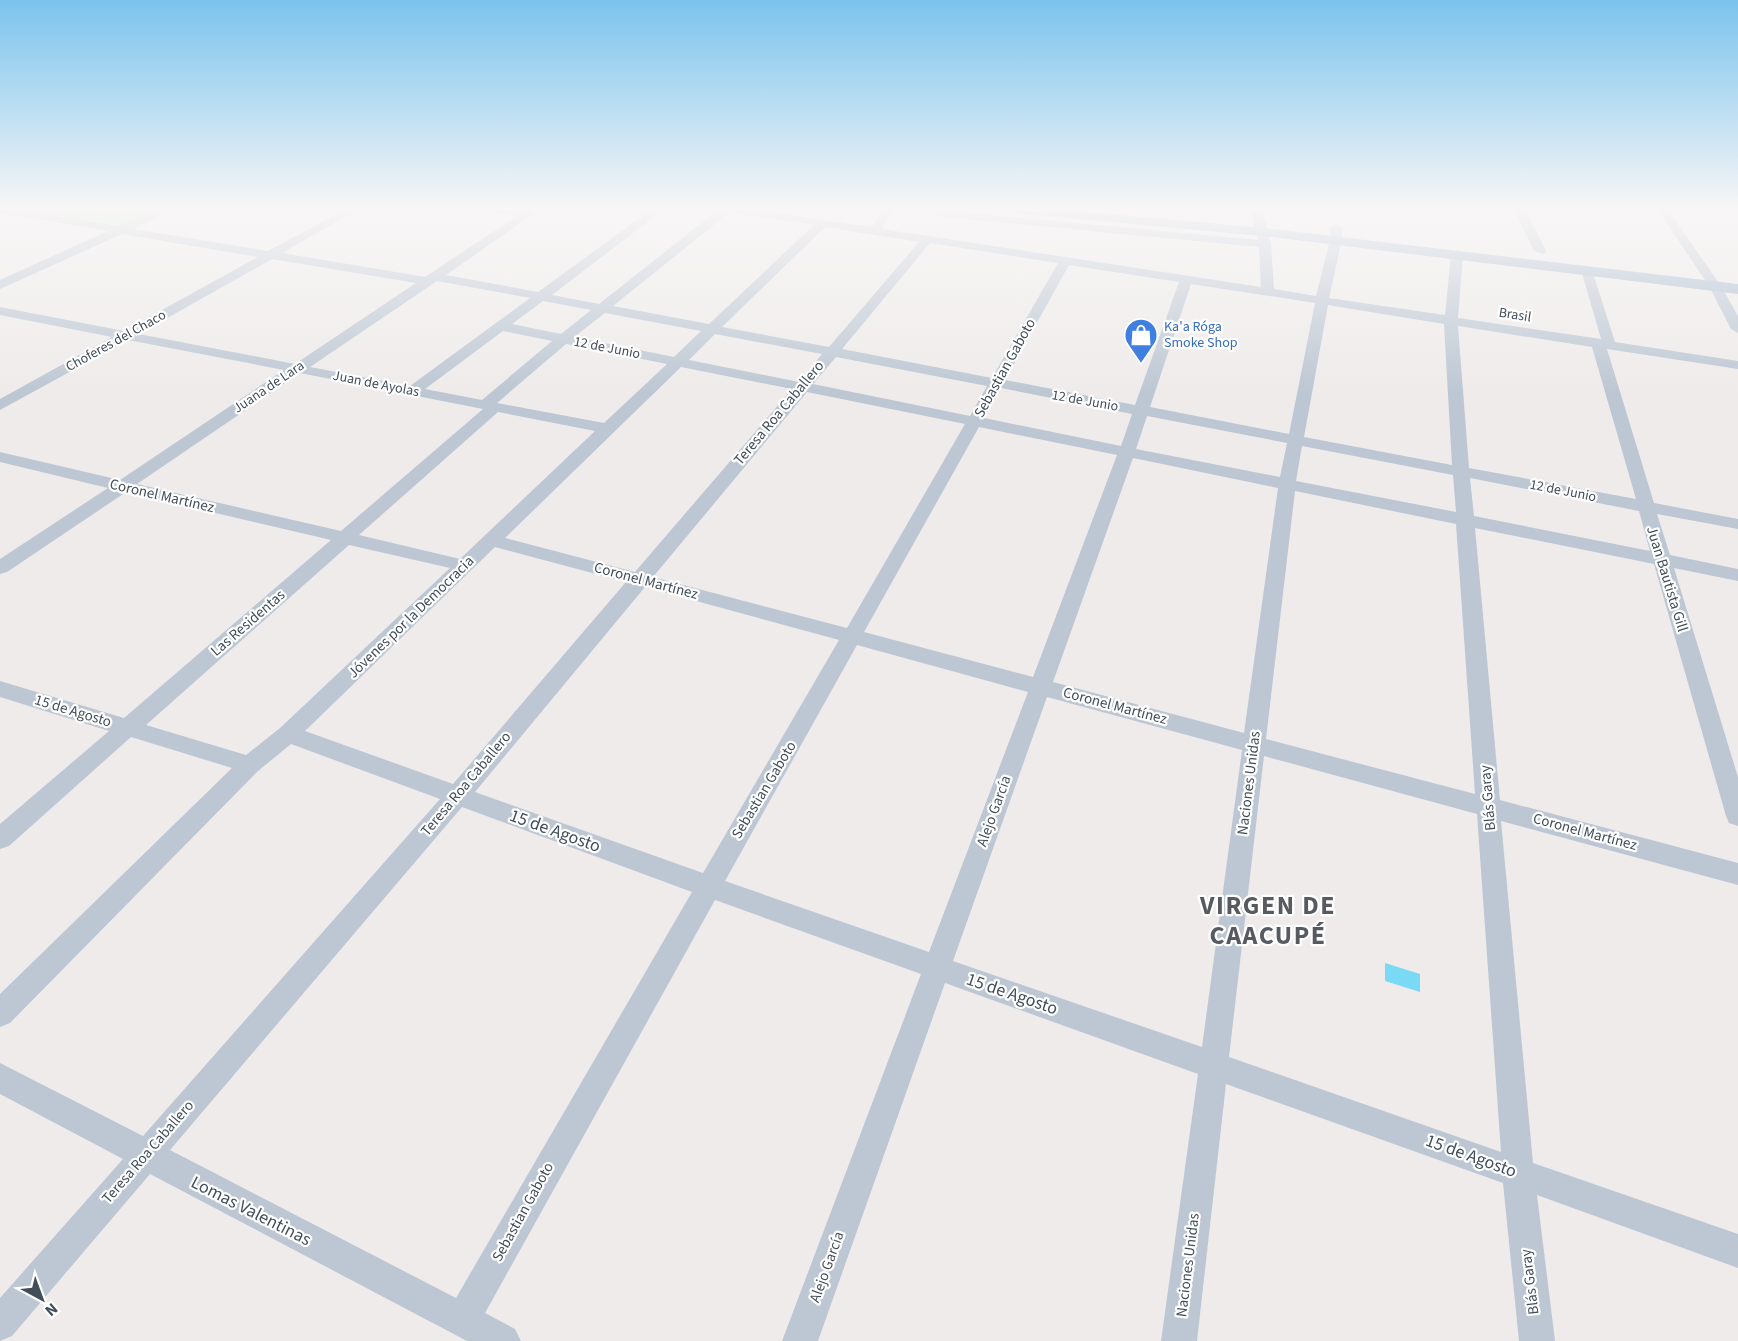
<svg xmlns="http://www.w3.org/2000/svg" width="1738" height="1341" font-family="'Source Sans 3',sans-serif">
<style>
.green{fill:#b2f3cd}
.water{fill:#7ad9f5}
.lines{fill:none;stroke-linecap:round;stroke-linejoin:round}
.minor{fill:#bcc7d3;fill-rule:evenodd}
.major{fill:#a7bace;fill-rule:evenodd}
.labels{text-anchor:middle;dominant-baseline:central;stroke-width:4.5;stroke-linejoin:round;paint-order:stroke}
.far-street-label{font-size:14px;fill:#424e5a;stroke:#fff}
.far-shop-label{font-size:14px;fill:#366cbe;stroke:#fff;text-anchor:start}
.street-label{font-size:15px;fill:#424e5a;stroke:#fff}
.near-street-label{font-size:18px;fill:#424e5a;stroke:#fff}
.near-district-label{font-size:26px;font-weight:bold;letter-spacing:1.5px;fill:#575b61;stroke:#fff}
</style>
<rect width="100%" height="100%" fill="#efebeb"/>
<polygon class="green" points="5,207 160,207 118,226"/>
<polygon class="water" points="1385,963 1420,974 1420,992 1385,981"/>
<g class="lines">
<g class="minor">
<path d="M 0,207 L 119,226 L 163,207 L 176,207 L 133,229 L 268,251 L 350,207 L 362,207 L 282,253 L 425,277 L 517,216 L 474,210 L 469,207 L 525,210 L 531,207 L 543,207 L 446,275 L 538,292 L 655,207 L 667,207 L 552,295 L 599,304 L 718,210 L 713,207 L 737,207 L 872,227 L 884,207 L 894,207 L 882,229 L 1261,287 L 1259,247 L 945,217 L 939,214 L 945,211 L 1258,240 L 1250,207 L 1261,207 L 1271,244 L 1274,289 L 1316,296 L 1330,240 L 1330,228 L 1336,224 L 1342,228 L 1342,240 L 1329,298 L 1445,315 L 1451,254 L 1457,250 L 1463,254 L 1458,318 L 1601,339 L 1581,270 L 1583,267 L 1591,267 L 1615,342 L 1738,361 L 1738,369 L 1607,349 L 1654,503 L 1738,519 L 1738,529 L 1657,514 L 1670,555 L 1738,569 L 1738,581 L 1674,568 L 1738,777 L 1738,826 L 1729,823 L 1726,816 L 1654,564 L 1475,528 L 1500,800 L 1738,863 L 1738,885 L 1501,821 L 1533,1163 L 1738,1234 L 1738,1268 L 1537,1195 L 1555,1341 L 1519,1341 L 1503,1183 L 1226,1084 L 1197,1341 L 1161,1341 L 1198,1074 L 945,983 L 818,1341 L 782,1341 L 921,974 L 715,900 L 485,1313 L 515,1329 L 521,1341 L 467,1341 L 150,1174 L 12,1336 L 0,1341 L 0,1298 L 123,1159 L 0,1094 L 0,1063 L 143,1136 L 440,799 L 291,744 L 258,771 L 10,1023 L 0,1027 L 0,994 L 232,768 L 131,737 L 9,846 L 0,849 L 0,824 L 109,731 L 0,697 L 0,681 L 124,718 L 331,540 L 126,492 L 7,572 L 0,574 L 0,559 L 108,488 L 0,462 L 0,452 L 120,480 L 284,370 L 128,340 L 0,410 L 0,399 L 112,337 L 0,315 L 0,307 L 124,331 L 258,257 L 122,234 L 0,289 L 0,280 L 108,231 L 0,213 ZM 730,212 L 814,225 L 709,324 L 613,306 ZM 825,227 L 919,242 L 829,347 L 722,327 ZM 930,243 L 1058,263 L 992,378 L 842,349 ZM 272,259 L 416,283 L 295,364 L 139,334 ZM 1069,265 L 1179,282 L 1135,405 L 1005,380 ZM 437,281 L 530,298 L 410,386 L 310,367 ZM 1191,284 L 1315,303 L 1289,434 L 1150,407 ZM 543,301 L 591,310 L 561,334 L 512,324 ZM 1328,305 L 1444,324 L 1452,465 L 1304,437 ZM 605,313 L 701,331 L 674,357 L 574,337 ZM 1458,326 L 1592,347 L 1636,499 L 1469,468 ZM 503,331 L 552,341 L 482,400 L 425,389 ZM 715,334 L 822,354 L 799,382 L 689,360 ZM 566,344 L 667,364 L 604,423 L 497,403 ZM 836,357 L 987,386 L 970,416 L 813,384 ZM 681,367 L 792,389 L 635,572 L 505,538 ZM 300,373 L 483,409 L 341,531 L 137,484 ZM 1001,388 L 1132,414 L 1121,446 L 984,418 ZM 807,392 L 965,424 L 847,628 L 653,577 ZM 498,412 L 595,431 L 460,559 L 359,535 ZM 1147,416 L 1287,443 L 1280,477 L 1136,449 ZM 979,427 L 1117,455 L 1033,677 L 864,632 ZM 1302,446 L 1453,475 L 1456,512 L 1296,481 ZM 1133,458 L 1278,488 L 1244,733 L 1053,682 ZM 1470,478 L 1639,511 L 1650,551 L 1474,516 ZM 1295,491 L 1456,524 L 1475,794 L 1266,739 ZM 349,545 L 450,568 L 280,728 L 246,755 L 146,725 ZM 495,547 L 626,582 L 453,784 L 305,731 ZM 645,587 L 839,640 L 703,873 L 475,792 ZM 857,645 L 1028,692 L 929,952 L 725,881 ZM 1047,697 L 1242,750 L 1202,1047 L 953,961 ZM 1264,756 L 1477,814 L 1501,1152 L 1229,1057 ZM 462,807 L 692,892 L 456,1298 L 170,1150 Z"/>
<polygon points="1513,207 1524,207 1546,251 1544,254 1534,251"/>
<polygon points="1656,207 1666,207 1721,286 1738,316 1738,333 1731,329 1709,286"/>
<polygon points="1720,207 1738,207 1738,210 1726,210"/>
</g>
<polygon class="major" points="986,207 1032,207 1263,228 1738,284 1738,294 1263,236 993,211"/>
</g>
<linearGradient id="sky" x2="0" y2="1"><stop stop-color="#7cc3ed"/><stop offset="0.53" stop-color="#f8f6f6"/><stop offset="1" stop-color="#f8f6f6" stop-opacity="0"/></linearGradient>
<rect width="1738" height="394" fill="url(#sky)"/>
<defs>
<g id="shop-pin" transform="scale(1.725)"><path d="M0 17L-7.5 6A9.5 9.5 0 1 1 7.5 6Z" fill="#3f7fe0" stroke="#fff"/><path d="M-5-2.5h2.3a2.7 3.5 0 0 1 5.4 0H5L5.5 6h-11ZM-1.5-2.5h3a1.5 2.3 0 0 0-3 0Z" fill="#fff"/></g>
</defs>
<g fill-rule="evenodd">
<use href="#shop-pin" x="1141" y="335"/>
</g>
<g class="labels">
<g class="far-street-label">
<text transform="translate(1515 315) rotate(9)">Brasil</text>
<text transform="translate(116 341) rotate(-29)">Choferes del Chaco</text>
<text transform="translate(607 348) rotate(11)">12 de Junio</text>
<text transform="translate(376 384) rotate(11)">Juan de Ayolas</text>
<text transform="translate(269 387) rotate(-34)">Juana de Lara</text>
<text transform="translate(1085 401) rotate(10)">12 de Junio</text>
<text transform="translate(1563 491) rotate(11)">12 de Junio</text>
</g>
<g class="far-shop-label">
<text x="1164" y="327">Ka'a Róga<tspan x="1164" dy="16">Smoke Shop</tspan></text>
</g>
<g class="street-label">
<text transform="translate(1005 368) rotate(-61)">Sebastian Gaboto</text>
<text transform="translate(779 413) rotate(-50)">Teresa Roa Caballero</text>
<text transform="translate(162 496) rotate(13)">Coronel Martínez</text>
<text transform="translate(1667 579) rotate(73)">Juan Bautista Gill</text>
<text transform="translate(646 581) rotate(15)">Coronel Martínez</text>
<text transform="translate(411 617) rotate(-44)">Jóvenes por la Democracia</text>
<text transform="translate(248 623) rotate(-41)">Las Residentas</text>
<text transform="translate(1115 706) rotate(15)">Coronel Martínez</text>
<text transform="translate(73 711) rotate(17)">15 de Agosto</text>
<text transform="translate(1249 783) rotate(-83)">Naciones Unidas</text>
<text transform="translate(466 784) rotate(-50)">Teresa Roa Caballero</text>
<text transform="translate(764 790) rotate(-59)">Sebastian Gaboto</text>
<text transform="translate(1488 798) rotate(-95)">Blás Garay</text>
<text transform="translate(994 811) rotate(-70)">Alejo García</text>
<text transform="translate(1585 832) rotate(15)">Coronel Martínez</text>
<text transform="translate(148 1152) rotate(-49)">Teresa Roa Caballero</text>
<text transform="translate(523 1212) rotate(-61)">Sebastian Gaboto</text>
<text transform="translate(1188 1265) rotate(-83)">Naciones Unidas</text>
<text transform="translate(827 1267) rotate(-70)">Alejo García</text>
<text transform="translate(1530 1282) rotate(-97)">Blás Garay</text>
</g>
<g class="near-street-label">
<text transform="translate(555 831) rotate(20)">15 de Agosto</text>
<text transform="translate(1012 994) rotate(19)">15 de Agosto</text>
<text transform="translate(1471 1156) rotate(20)">15 de Agosto</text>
<text transform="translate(251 1211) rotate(27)">Lomas Valentinas</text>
</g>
<g class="near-district-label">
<text x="1268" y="905">VIRGEN DE<tspan x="1268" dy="30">CAACUPÉ</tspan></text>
</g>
</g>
<g transform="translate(42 1299) rotate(139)" stroke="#ffffff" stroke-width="4.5" paint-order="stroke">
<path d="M0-4.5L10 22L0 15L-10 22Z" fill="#424e5a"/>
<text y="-9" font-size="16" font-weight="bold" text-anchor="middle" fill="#424e5a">N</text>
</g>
</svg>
